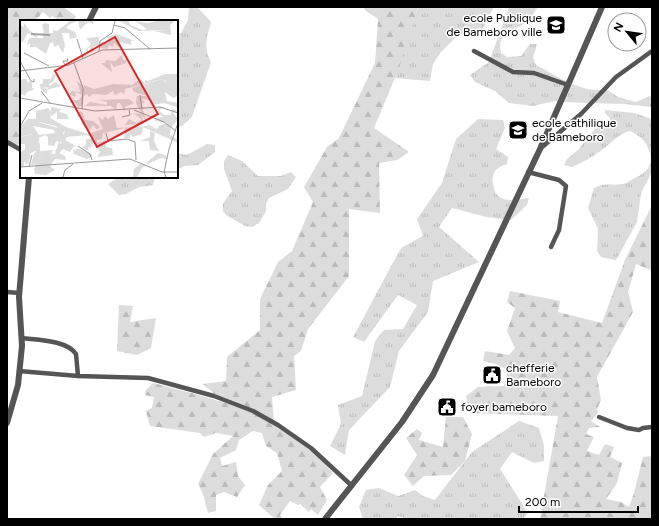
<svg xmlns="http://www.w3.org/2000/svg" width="659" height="526" font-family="Figtree,sans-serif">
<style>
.grass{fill:url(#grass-tufts)}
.forest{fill:url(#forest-firs)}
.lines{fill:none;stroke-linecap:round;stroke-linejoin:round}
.minor{stroke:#555;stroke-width:4.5}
.tertiary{stroke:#555;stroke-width:6}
.labels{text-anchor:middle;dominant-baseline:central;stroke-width:3;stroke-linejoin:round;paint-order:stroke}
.poi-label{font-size:12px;fill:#000;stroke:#fff;text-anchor:start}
.inset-river{fill:none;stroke:#a3a3a3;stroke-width:2}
.inset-road{fill:none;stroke:#999;stroke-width:1}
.view{fill:#d62828;fill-opacity:0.15;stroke:#d62828;stroke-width:2}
.inset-edge{fill:none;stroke:#000;stroke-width:2}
</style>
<defs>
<pattern id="grass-tufts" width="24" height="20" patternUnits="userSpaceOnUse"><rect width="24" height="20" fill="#dcdcdc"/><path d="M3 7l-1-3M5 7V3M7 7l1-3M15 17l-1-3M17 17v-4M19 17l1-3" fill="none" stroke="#bbb"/></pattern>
<pattern id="forest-firs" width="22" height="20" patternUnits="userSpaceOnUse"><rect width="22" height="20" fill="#dcdcdc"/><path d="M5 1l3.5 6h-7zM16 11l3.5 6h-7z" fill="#bbb"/></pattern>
</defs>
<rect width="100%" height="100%" fill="#fff"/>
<g class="grass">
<path d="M 189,7 L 197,7 L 211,22 C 207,36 203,48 211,62 L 192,117 L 182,126 L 177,127 L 177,33 L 181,33 L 188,20 Z"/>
<polygon points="418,7 494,7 487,19 481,34 459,34 441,52 433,64 430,81 395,78"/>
<path d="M 509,7 L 538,7 C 534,12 531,18 526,22 C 514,32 496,31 501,53 L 507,57 L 521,56 L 530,44 L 537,44 L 533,58 L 536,65 C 558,76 581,94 606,89 L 618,97 L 636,102 L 652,95 L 652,107 L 624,104 L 561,102 L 555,101 L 533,106 L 509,103 L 495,91 L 475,82 L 470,75 L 489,62 Z"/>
<path d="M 605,110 L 634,113 L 652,119 L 652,172 L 641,193 L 637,222 L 616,260 L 601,257 L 597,251 L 598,229 L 588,208 L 594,188 C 604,182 611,186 622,184 C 625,184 630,181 633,179 C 644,174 654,167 650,153 C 645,140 642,137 630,131 C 617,134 610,145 599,152 C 591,158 581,163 572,167 L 564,165 L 567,159 L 578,150 L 595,129 L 600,124 L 608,125 L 610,118 L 605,113 Z"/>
<path d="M 478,119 L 503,120 L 505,128 L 496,149 L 508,157 L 507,164 C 494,168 490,175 494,188 C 495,192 496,195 501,198 C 509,202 520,199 529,198 L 527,205 L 511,220 L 486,217 L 452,208 L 439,227 L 479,262 L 433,281 L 428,312 L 399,351 L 390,387 L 349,430 L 345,455 L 330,446 L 341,424 L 338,405 L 362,396 L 375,341 L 384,330 L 403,329 L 417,305 L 398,295 L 364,342 L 353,337 L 401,248 L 423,236 L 417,219 L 442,183 L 456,139 Z"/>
<polygon points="207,144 215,145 215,152 198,165 184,166 177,170 177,153 187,155"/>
<polygon points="228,155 242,161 258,176 281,176 291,172 296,177 288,189 269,198 266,204 266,211 259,223 252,227 245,226 226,215 223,211 223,203 232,191 224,169 224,161"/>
<polygon points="119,177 155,177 153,185 139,187 126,194 119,195 108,184"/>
<polygon points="519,421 539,428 544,446 544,461 534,463 512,452 500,469 528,513 523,519 408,519 397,516 397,519 363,519 359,507 366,490 379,488 398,496 415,490 423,496 435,500 472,452"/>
</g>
<g class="forest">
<polygon points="7,7 63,7 76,16 74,21 60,21 52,16 50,18 43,12 35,21 21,21 21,143 11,148 7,145 7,73 8,72 7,71"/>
<polygon points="364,7 418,7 399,68 374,128 409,152 397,160 379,163 380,213 349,209 349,276 308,329 301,351 294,356 296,390 272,397 274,422 242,404 215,394 203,384 226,381 227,357 260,330 260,299 278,262 292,251 313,202 304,187 327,147 339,138 375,63 378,19 365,10"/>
<polygon points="652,205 652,271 636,264 628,292 633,312 597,377 601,400 597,409 598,413 591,421 600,427 589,428 586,434 594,437 587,451 599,455 605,444 614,447 610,457 622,463 617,483 606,499 621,502 629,507 634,493 643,457 652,456 652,519 540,519 558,416 470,413 466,396 478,387 504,386 508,370 496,364 483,361 485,351 509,355 515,348 507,331 515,308 507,302 510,291 560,301 558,312 602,323 625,260"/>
<polygon points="119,305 133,306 130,322 156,318 151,348 137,355 117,351"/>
<path d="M 153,383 C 187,392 221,400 253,413 C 280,424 314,451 333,473 L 320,487 L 327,500 L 318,515 L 311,509 L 309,512 L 300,504 L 298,505 L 290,501 L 280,515 L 282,519 L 275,519 L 259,505 L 268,485 L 282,471 L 277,453 L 266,446 L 262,433 L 253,431 L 239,440 L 236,450 L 220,458 L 222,466 L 236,462 L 238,476 L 245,485 L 237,497 L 224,492 L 216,495 L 216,511 L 208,513 L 203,494 L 198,484 L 213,454 L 233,436 L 216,433 L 204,437 L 200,433 L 150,426 L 146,411 L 152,408 L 154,397 L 145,395 L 145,391 Z"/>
<polygon points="446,417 463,417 472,434 465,461 451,475 424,476 413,486 404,475 417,455 406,438 417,429 422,433 419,440 443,447"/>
</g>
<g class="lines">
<g class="minor">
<polyline points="474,51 513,72 534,73 568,85"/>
<polyline points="7,142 21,150"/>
<polyline points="541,148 581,114 616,77 652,51"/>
<polyline points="528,172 559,180 566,186 559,230 551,247"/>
<polyline points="7,292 19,293"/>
<path d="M 22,338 C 37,340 67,340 76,354 L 78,376"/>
<polyline points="19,371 78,376 148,378 214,396 253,411 278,425 311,448 352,486"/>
<polyline points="599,417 627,428 639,430 643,428 652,427"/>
</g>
<g class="tertiary">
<polyline points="89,21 96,7"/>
<polyline points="7,423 18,385 22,346 19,297 29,177"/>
<polyline points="325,519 402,422 433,375 540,149 602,7"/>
</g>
</g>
<defs>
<g id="school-square" transform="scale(1)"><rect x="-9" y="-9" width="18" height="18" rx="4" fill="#000" stroke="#fff"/><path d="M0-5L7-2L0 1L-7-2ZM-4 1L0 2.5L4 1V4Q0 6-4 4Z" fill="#fff"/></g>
<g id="civic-square" transform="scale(1)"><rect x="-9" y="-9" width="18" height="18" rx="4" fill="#000" stroke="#fff"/><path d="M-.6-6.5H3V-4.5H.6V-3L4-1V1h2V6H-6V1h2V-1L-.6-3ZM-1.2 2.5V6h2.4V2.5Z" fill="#fff"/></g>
</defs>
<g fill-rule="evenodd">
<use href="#school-square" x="556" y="25"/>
<use href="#school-square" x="518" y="130"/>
<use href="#civic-square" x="492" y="375"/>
<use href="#civic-square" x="447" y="407"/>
</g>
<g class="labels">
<g class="poi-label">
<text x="542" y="18" text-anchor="end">ecole Publique<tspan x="542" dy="14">de Bameboro ville</tspan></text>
<text x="532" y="123">ecole cathilique<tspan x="532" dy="14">de Bameboro</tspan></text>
<text x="506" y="368">chefferie<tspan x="506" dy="14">Bameboro</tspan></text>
<text x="461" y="407">foyer bameboro</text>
</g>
</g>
<g transform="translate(20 20)">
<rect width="158" height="158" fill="#fff"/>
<path d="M 99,1 L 109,1 L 110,5 L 123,10 L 127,9 L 115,1 L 128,3 L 137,1 L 145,4 L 145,10 L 118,11 ZM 102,35 L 103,40 L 107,40 L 106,43 L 94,47 L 90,42 L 92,52 L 81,43 L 85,43 L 86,40 L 95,41 ZM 33,54 L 36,55 L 33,62 L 29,64 L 31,68 L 23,67 L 23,59 L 31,59 ZM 149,56 L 158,58 L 158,76 L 153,78 L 145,72 L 147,81 L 157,83 L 157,87 L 144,83 L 132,85 L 131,80 L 121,79 L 125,82 L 122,84 L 123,90 L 127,104 L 137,109 L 140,105 L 148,103 L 135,101 L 136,98 L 143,97 L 138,93 L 139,87 L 145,87 L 139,90 L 144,95 L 151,95 L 152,89 L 158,91 L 153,93 L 158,99 L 151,108 L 145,105 L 138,110 L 128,106 L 116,83 L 117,76 L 128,76 L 114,72 L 112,68 L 142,59 L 148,65 L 144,57 ZM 109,79 L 114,83 L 105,87 L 105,92 L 100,83 L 97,83 L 96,90 L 91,86 L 65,86 L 70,82 L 87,85 L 87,82 L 79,80 ZM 28,88 L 31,92 L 30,100 L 16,99 L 16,91 ZM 60,91 L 63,93 L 65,100 L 73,101 L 80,107 L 77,110 L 73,105 L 69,111 L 62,104 L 61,97 L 57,96 ZM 113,93 L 122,94 L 123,104 L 105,105 L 109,99 L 116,103 L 120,101 L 121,99 ZM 14,101 L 45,110 L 41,117 L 39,133 L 45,136 L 46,140 L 35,139 L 30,146 L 35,150 L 26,155 L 15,154 L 14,149 L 19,137 L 22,138 L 18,133 L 19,122 L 12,114 L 0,117 L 0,106 ZM 13,106 L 34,110 L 35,113 L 19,115 ZM 25,115 L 28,117 L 28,125 L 34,126 L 36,121 L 39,122 L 35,134 L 31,134 L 33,130 L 20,131 L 19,118 ZM 130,111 L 135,113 L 134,121 L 139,131 L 130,130 L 129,121 L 120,121 L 130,117 ZM 138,133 L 145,135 L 148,139 L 141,138 L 130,143 L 122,148 L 117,157 L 113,157 L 114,149 L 120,144 L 127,145 L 127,142 Z" fill="#dcdcdc" fill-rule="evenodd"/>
<path d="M 50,1 L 73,1 L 74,4 L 68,2 L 60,10 L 58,1 L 50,4 L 46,8 L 55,12 L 57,17 L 50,19 L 49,13 L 42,13 L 45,26 L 43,33 L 38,25 L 34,27 L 33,22 L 30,23 L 26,34 L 16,27 L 10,27 L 10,23 L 7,25 L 9,18 L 24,18 L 21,14 L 24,12 L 22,5 L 25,3 L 29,4 L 29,13 L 33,13 L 33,10 L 37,11 ZM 137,1 L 153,1 L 154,2 L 150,5 L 151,15 L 134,11 L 145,10 L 145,5 L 137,5 ZM 4,3 L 10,11 L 19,16 L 17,15 L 17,18 L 8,13 L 2,23 L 0,21 L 0,5 L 4,7 ZM 96,14 L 115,21 L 111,21 L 111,25 L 100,22 L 98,27 L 94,23 L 93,27 L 89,25 L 87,29 L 74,26 L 73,29 L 76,30 L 70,33 L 70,28 L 68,28 L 68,32 L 65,31 L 71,24 L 66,18 L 79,17 L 79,25 L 81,22 L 88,23 L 86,20 L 89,19 L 86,17 ZM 145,54 L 158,54 L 158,58 L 149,56 L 144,57 L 150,61 L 150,66 L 145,66 L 146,62 L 142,59 L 105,69 L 104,74 L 101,72 L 95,75 L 93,71 L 86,75 L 73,74 L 69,77 L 67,74 L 64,76 L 62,86 L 58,87 L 56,83 L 50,83 L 54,80 L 59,80 L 62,75 L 56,72 L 55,77 L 49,74 L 52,71 L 60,72 L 57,61 L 64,67 L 64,65 L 74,69 L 93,64 L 112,65 L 120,59 L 125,63 L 125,60 L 128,61 ZM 1,59 L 7,59 L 8,64 L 9,61 L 12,62 L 12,68 L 15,69 L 7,72 L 5,76 L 2,74 L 0,77 ZM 35,62 L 41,66 L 27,70 L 27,74 L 21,70 L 20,64 L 25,63 L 23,67 L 27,69 ZM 31,87 L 41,89 L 39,92 L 47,94 L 49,99 L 37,99 L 37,92 L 31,96 ZM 94,95 L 97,108 L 128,106 L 137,110 L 140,105 L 148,105 L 151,108 L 150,115 L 158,120 L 158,123 L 123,107 L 122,114 L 113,117 L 110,114 L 110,118 L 104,118 L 105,108 L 83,113 L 82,119 L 77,120 L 77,123 L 84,121 L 86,127 L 92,128 L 93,135 L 77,137 L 80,132 L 73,122 L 71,128 L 68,127 L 69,130 L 66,130 L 62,127 L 66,125 L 66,119 L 73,119 L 71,116 L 66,115 L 47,117 L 45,120 L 58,127 L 54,126 L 50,132 L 43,129 L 39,133 L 35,131 L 42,122 L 38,120 L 41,117 L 38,115 L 44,114 L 45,110 L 36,112 L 38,108 L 36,106 L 19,102 L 2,105 L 8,99 L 30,98 L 46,107 L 68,114 L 83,109 L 78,98 L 79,97 L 83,100 L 85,96 L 88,99 ZM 14,114 L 20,125 L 19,134 L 23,138 L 19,137 L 18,139 L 21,140 L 18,144 L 11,145 L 14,133 L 17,132 L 15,131 L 9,134 L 11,136 L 7,145 L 4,141 L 4,146 L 0,147 L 0,133 L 5,129 L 5,124 L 0,124 L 0,117 ZM 59,129 L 72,134 L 72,137 L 67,139 L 54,134 L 53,130 Z" fill="#dcdcdc"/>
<path class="inset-river" d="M 11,14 L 30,15"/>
<path class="inset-road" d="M 94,5 L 105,8 L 130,29M 57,19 L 63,38M 79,31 L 80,21 L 92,13 L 95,1M 4,33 L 29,46M 0,41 L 11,61 L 14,62 L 14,59M 54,43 L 63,68 L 62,89M 45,45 L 43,41 L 48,41 L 47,38M 0,51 L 49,45 L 82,30 L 158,28M 21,71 L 31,84M 120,75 L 122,89M 0,78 L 75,91 L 140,87 L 158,93M 114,90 L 144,102 L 156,111M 102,97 L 110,95 L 109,90M 0,107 L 9,91 L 22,83M 86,113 L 88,121 L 107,119 L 115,122 L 116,140M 58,126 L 70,134 L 72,140M 0,147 L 110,139 L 142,152 L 158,152M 9,147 L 12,135M 43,157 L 45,150 L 53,144M 146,157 L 144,152 L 149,129 L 158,103"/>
<path class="view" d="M 95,17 L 138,94 L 77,127 L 35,51 Z"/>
<rect width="158" height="158" class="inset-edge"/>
</g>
<rect width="659" height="526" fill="none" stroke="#000000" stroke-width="16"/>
<g transform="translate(627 32) rotate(299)"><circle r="19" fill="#ffffff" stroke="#999999"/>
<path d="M0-3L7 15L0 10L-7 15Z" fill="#000000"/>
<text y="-6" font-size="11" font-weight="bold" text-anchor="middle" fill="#000000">N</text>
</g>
<path d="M519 506v6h119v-6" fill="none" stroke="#000000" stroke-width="2"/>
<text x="525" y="506" font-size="12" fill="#000000" stroke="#ffffff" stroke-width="3" paint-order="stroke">200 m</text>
</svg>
